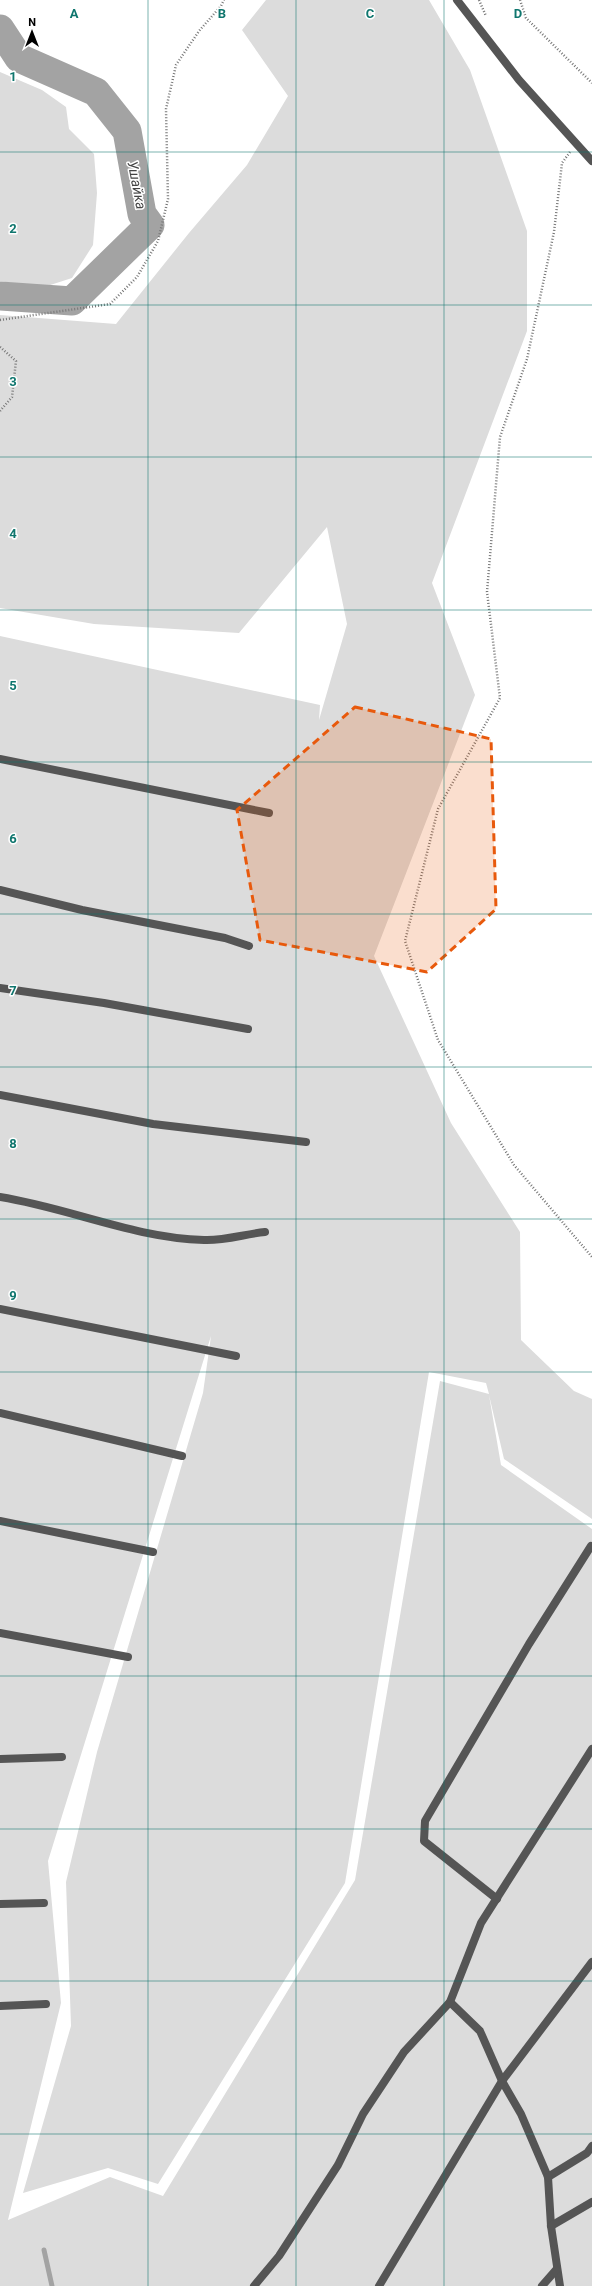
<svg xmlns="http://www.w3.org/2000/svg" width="592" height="2286" font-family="Roboto,sans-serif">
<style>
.green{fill:#dcdcdc;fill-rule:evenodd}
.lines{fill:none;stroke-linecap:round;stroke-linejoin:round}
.stream{stroke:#a3a3a3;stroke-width:5}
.river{stroke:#a3a3a3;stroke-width:29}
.path{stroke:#777;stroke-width:2.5;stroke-dasharray:1 2;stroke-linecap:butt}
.street{stroke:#555;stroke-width:8}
.marked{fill:#e8590c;fill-opacity:0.2;stroke:#e8590c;stroke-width:3;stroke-dasharray:8 5;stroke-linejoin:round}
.grid{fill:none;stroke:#0f766e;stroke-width:1;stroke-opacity:0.55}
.labels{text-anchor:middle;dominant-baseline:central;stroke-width:3;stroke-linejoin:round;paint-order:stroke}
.water-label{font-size:14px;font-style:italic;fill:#444;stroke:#fff}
.grid-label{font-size:13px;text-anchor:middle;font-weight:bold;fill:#0f766e;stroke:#fff;stroke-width:3;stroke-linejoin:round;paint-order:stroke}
</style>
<rect width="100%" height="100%" fill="#fff"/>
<g class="green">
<path d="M 266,0 L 429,0 L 470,70 L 527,231 L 527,331 L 432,583 L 475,695 L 374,956 L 451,1123 L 520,1232 L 521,1340 L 574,1391 L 592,1399 L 592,1519 L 504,1459 L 489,1395 L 501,1465 L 592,1529 L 592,2286 L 0,2286 L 0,636 L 320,705 L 319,720 L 347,624 L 327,527 L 239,633 L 94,624 L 0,608 L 0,315 L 116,324 L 189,233 L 247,165 L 288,96 L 242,30 ZM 211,1336 L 203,1393 L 97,1752 L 66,1882 L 71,2026 L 23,2193 L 108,2168 L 158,2184 L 345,1883 L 429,1372 L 486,1383 L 489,1394 L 440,1381 L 355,1880 L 163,2196 L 110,2177 L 8,2220 L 61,2003 L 48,1861 Z"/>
<polygon points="0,72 42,90 66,107 69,129 94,154 97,193 93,245 72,278 41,288 0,281"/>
</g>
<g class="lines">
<polyline class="stream" points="44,2250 52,2286"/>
<polyline class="river" points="0,29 19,58 96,92 127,131 142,214 150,225 72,301 0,296"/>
<g class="path">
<polyline points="479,0 486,16"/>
<polyline points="520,0 526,18 592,83"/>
<polyline points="570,152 562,163 554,232 527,359 500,437 487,592 500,698 438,809 405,941 438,1040 514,1165 592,1257"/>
<polyline points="0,320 110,304 137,277 158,241 168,199 166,109 176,65 199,31 221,6 224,0"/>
<polyline points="0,347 16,361 12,397 0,411"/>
</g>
<g class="street">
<polyline points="457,0 519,80 592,161"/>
<polyline points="0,759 269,813"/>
<polyline points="0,890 82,910 225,938 249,946"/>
<polyline points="0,988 104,1003 248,1029"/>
<polyline points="0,1095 153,1124 306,1142"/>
<path d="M 0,1197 C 69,1208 134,1238 204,1240 C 224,1241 245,1234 265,1232"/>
<polyline points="0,1309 236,1356"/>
<polyline points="0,1413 182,1456"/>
<polyline points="0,1521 153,1552"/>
<polyline points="0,1633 128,1657"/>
<polyline points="0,1759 62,1757"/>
<polyline points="497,1899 424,1841 425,1821 529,1644 591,1546"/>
<polyline points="0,1904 44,1903"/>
<polyline points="450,2002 480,2031 502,2081 521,2114 548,2177 551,2226 560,2286"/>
<polyline points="0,2006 46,2004"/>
<polyline points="548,2177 587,2153 592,2146"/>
<polyline points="551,2226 592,2202"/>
<polyline points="254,2286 279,2256 338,2165 363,2114 404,2052 450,2002 481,1923 592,1749"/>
<polyline points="379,2286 502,2081 592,1962"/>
<polyline points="542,2286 556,2270"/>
</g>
</g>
<path class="marked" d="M 355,707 L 491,739 L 496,909 L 427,972 L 260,940 L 237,810 Z"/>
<path class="grid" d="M 148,0 L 148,2286M 296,0 L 296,2286M 444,0 L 444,2286M 0,152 L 592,152M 0,305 L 592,305M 0,457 L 592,457M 0,610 L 592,610M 0,762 L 592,762M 0,914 L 592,914M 0,1067 L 592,1067M 0,1219 L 592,1219M 0,1372 L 592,1372M 0,1524 L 592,1524M 0,1676 L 592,1676M 0,1829 L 592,1829M 0,1981 L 592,1981M 0,2134 L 592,2134"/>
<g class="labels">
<g class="water-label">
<text transform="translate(137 185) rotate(79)">Ушайка</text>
</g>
</g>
<g class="grid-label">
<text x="74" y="18">A</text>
<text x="222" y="18">B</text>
<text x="370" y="18">C</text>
<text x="518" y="18">D</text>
<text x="13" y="81">1</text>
<text x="13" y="233">2</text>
<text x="13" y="386">3</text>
<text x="13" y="538">4</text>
<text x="13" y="690">5</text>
<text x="13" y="843">6</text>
<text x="13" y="995">7</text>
<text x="13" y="1148">8</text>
<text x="13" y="1300">9</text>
</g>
<g transform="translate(32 32)" stroke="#ffffff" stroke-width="3" paint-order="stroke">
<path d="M0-3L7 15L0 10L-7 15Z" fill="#000000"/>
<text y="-6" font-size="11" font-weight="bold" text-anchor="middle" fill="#000000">N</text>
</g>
</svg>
